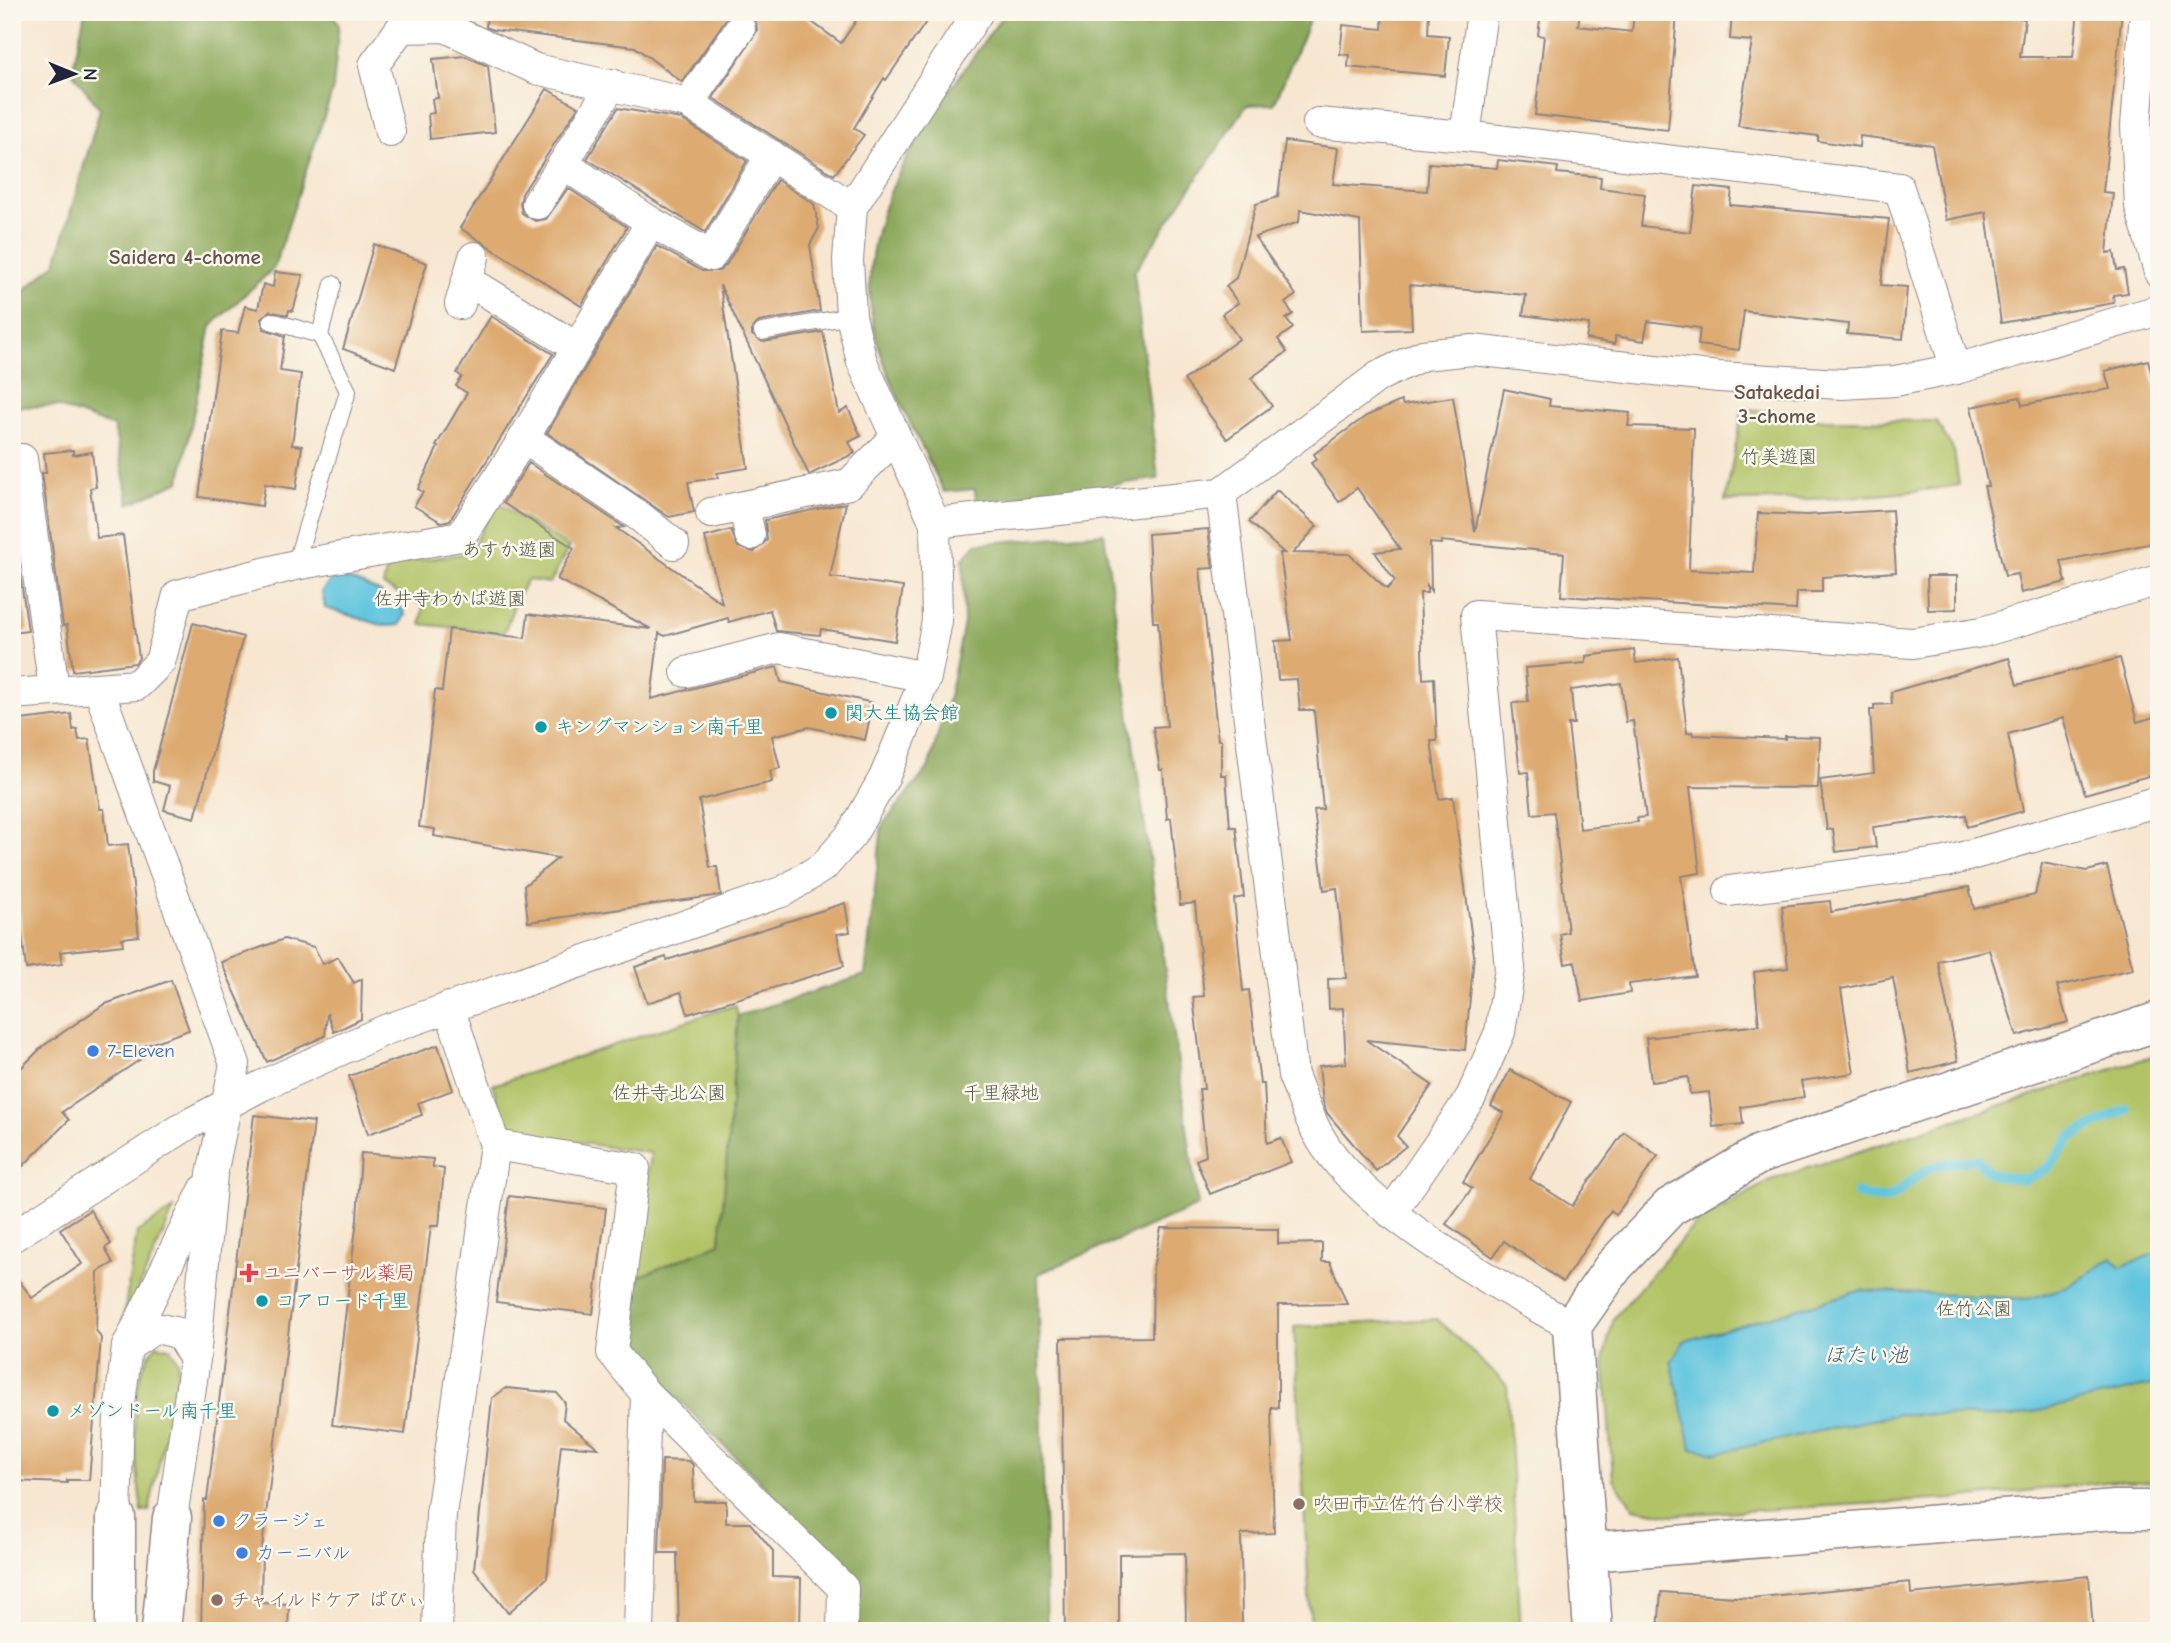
<svg xmlns="http://www.w3.org/2000/svg" width="2171" height="1643" font-family="'Comic Neue','Klee One',sans-serif">
<style>
.green{fill:#b1c366;stroke:#6a7250;stroke-width:2}
.forest{fill:#8ca95b;stroke:#57664b;stroke-width:2}
.water{fill:#60c5de;stroke:#41748c;stroke-width:2}
.lines{fill:none;stroke-linecap:round;stroke-linejoin:round}
.stream{stroke:#60c5de;stroke-width:10}
.building{fill:#ddaa71;fill-rule:evenodd}
.lane-casing{stroke:#8c8486;stroke-width:18}
.street-casing{stroke:#8c8486;stroke-width:32}
.secondary-casing{stroke:#8c8486;stroke-width:41}
.lane{stroke:#fff;stroke-width:16}
.street{stroke:#fff;stroke-width:30}
.secondary{stroke:#fff;stroke-width:38}
.culture-dot{fill:#0f9aa8;stroke:#fbf7ec;stroke-width:2.5}
.shop-dot{fill:#3f7fe0;stroke:#fbf7ec;stroke-width:2.5}
.health-dot{fill:#e0444e;stroke:#fbf7ec;stroke-width:2.5}
.education-dot{fill:#8d6e63;stroke:#fbf7ec;stroke-width:2.5}
.labels{text-anchor:middle;dominant-baseline:central;stroke-width:5;stroke-linejoin:round;paint-order:stroke}
.park-label{font-size:19px;fill:#545a4a;stroke:#fbf7ec}
.culture-label{font-size:19px;fill:#0d838f;stroke:#fbf7ec;text-anchor:start}
.shop-label{font-size:19px;fill:#366cbe;stroke:#fbf7ec;text-anchor:start}
.health-label{font-size:19px;fill:#be3a42;stroke:#fbf7ec;text-anchor:start}
.education-label{font-size:19px;fill:#785e54;stroke:#fbf7ec;text-anchor:start}
.neighbourhood-label{font-size:21px;font-weight:bold;fill:#63524e;stroke:#fbf7ec}
.water-label{font-size:21px;font-style:italic;fill:#385b74;stroke:#fbf7ec}
</style>
<rect width="100%" height="100%" fill="#fbf7ec"/>
<filter id="ink" filterUnits="userSpaceOnUse"><feTurbulence type="fractalNoise" baseFrequency=".0143" numOctaves="2"/><feDisplacementMap in="SourceGraphic" scale="14" xChannelSelector="R" yChannelSelector="G"/><feConvolveMatrix kernelMatrix="1 2 1 2 8 2 1 2 1" color-interpolation-filters="sRGB"/></filter>
<filter id="wash" filterUnits="userSpaceOnUse"><feTurbulence type="fractalNoise" baseFrequency=".00686" numOctaves="4" result="noise"/><feDisplacementMap in="SourceGraphic" scale="28" xChannelSelector="R" yChannelSelector="G"/><feGaussianBlur stdDeviation="1.57" result="paint"/><feColorMatrix in="noise" values="0 0 0 0 0 0 0 0 0 0 0 0 0 0 0 0 0 1.4 0 .05"/><feComposite in="paint" operator="in"/></filter>
<g filter="url(#wash)">
<rect width="100%" height="100%" fill="#f7e7d1"/>
<g class="green">
<path d="M 1743,408 L 1825,420 L 1936,421 L 1954,451 L 1959,485 C 1881,498 1804,500 1725,501 Z"/>
<polygon points="496,502 569,547 550,583 527,580 516,600 504,633 421,624 423,605 383,586 388,564 469,553"/>
<polygon points="735,1005 738,1016 720,1244 636,1278 651,1153 522,1134 503,1125 493,1085"/>
<polygon points="2159,1054 2159,1483 2116,1481 1952,1499 1671,1515 1634,1508 1613,1479 1604,1356 1614,1318 1695,1224 1771,1180"/>
<polygon points="174,1209 122,1326 137,1232"/>
<polygon points="1437,1319 1507,1385 1521,1631 1311,1631 1294,1327"/>
<path d="M 157,1345 L 170,1348 L 178,1361 L 177,1379 L 149,1511 L 142,1512 C 136,1467 124,1378 157,1345 Z"/>
</g>
<g class="forest">
<polygon points="85,12 332,12 339,24 333,89 274,268 211,326 180,481 129,504 114,427 56,406 12,407 12,301 56,263 100,109 72,72"/>
<path d="M 1005,12 L 1313,12 L 1274,104 L 1247,105 L 1134,272 L 1158,479 L 976,502 L 975,489 L 944,492 C 923,447 895,398 880,351 C 837,219 936,113 1005,12 Z"/>
<polygon points="1104,533 1198,1206 1038,1274 1047,1631 857,1631 859,1581 628,1349 636,1278 720,1243 738,1016 865,975 882,826 928,768 949,697 964,623 963,559 976,544"/>
</g>
<g class="water">
<path d="M 333,577 C 353,578 396,596 405,614 L 400,625 L 385,626 L 325,608 L 322,591 Z"/>
<polygon points="2159,1252 2159,1383 2013,1417 1899,1414 1717,1453 1692,1449 1671,1362 1684,1341 1863,1290 2028,1299 2067,1287 2112,1258 2120,1267"/>
</g>
<g class="lines">
<path class="stream" d="M 1857,1193 C 1902,1212 1899,1180 1933,1167 C 1945,1162 1963,1162 1976,1159 L 1991,1174 L 2024,1180 L 2048,1168 L 2072,1136 L 2127,1109"/>
</g>
<g id="blocks">
<g class="building">
<polygon points="487,12 737,12 726,19 682,82 635,47 493,30 486,27"/>
<polygon points="744,12 798,12 841,43 862,12 912,12 926,22 886,80 884,78 854,128 864,135 834,175 713,98 757,31 756,21"/>
<polygon points="1383,12 1429,12 1428,34 1449,36 1445,76 1348,67 1349,55 1340,54 1343,25 1382,29"/>
<polygon points="1541,12 1580,12 1578,26 1632,32 1634,12 1677,12 1668,130 1535,115 1544,36 1538,35"/>
<polygon points="1732,12 2013,12 2012,17 2025,19 2020,57 2073,57 2078,12 2122,12 2103,192 2113,193 2107,253 2114,252 2117,270 2124,269 2128,293 2113,295 2114,303 2001,323 1986,212 1946,220 1932,145 1860,136 1859,147 1818,141 1818,136 1738,126 1752,41 1730,39"/>
<polygon points="465,56 488,66 495,132 430,139 428,114 434,113 432,99 438,98 433,59"/>
<polygon points="547,89 578,107 522,194 520,204 522,213 535,221 546,219 568,188 627,227 581,306 460,228"/>
<polygon points="618,108 681,119 747,161 705,232 587,159"/>
<polygon points="1285,141 1338,148 1333,184 1427,191 1429,163 1497,168 1498,160 1558,167 1557,173 1601,177 1600,188 1645,194 1641,226 1690,232 1696,186 1732,190 1730,205 1889,219 1881,285 1907,287 1903,339 1847,334 1848,324 1744,311 1739,350 1698,345 1700,328 1648,321 1644,341 1615,336 1615,344 1586,339 1589,324 1523,315 1526,295 1410,285 1412,329 1363,331 1360,221 1300,210 1299,222 1255,237 1296,295 1285,303 1293,314 1286,319 1293,328 1278,339 1287,352 1251,378 1272,406 1227,439 1184,380 1239,339 1222,314 1238,303 1226,286 1236,278 1256,204 1278,197"/>
<polygon points="777,180 814,204 819,228 810,245 820,311 759,322 752,328 752,335 763,342 823,332 839,413 848,408 861,436 849,442 855,453 809,475 720,285 748,468 717,473 718,478 688,482 694,512 669,517 547,433 657,246 702,271 719,271 726,265"/>
<polygon points="374,244 427,263 395,368 343,349"/>
<polygon points="275,272 303,275 293,311 289,310 288,315 269,311 261,319 264,329 285,336 280,371 301,374 292,445 302,446 296,489 265,484 262,506 199,497 222,331 238,333 245,306 258,309 263,284 273,287"/>
<polygon points="491,316 553,354 450,520 441,522 414,506 423,492 418,489 438,447 436,446 467,393 456,386 462,377 457,373"/>
<polygon points="2148,360 2159,404 2159,542 2061,561 2066,582 2021,593 2017,574 2005,576 1984,486 1988,486 1971,407 2020,397 2022,405 2110,389 2105,371"/>
<polygon points="1504,389 1550,399 1549,406 1630,413 1628,426 1694,428 1689,570 1754,573 1758,513 1806,515 1892,510 1896,572 1822,577 1822,592 1797,592 1796,610 1561,596 1564,553 1441,541 1441,544 1430,543 1431,591 1427,585 1427,593 1420,593 1423,679 1434,678 1437,741 1431,741 1439,799 1453,797 1474,955 1465,1050 1366,1040 1432,1085 1397,1136 1406,1146 1376,1171 1327,1113 1323,1102 1319,1066 1346,1063 1343,1008 1329,1009 1328,979 1346,978 1337,888 1324,890 1314,810 1323,809 1314,710 1300,710 1297,679 1278,680 1275,641 1292,640 1280,553 1284,553 1249,522 1277,490 1317,526 1293,553 1349,554 1387,589 1395,581 1375,552 1400,549 1357,488 1339,502 1311,463 1317,459 1314,454 1366,416 1401,401 1403,405 1453,397 1475,532"/>
<polygon points="73,450 73,455 92,452 96,487 90,488 97,538 123,535 139,658 135,663 73,671 67,625 63,626 42,473 46,473 44,453"/>
<polygon points="529,463 624,527 616,528 722,603 705,537 731,530 738,547 754,552 767,540 765,520 846,503 830,577 903,587 895,641 821,629 820,635 776,631 770,610 729,622 728,618 665,636 659,633 651,699 777,667 781,682 873,703 865,740 809,727 772,736 780,768 770,771 772,782 699,800 710,867 717,867 721,895 528,922 524,886 558,858 434,836 435,829 419,827 435,690 442,691 449,629 525,638 528,614 651,629 557,579 574,548 503,503"/>
<polygon points="12,516 28,631 12,633"/>
<polygon points="1208,529 1213,568 1200,569 1218,740 1221,740 1221,775 1226,775 1230,827 1236,827 1244,897 1234,899 1243,991 1249,990 1260,1084 1264,1084 1267,1143 1281,1138 1291,1162 1210,1194 1196,1160 1206,1156 1199,1089 1204,1089 1193,997 1204,996 1195,903 1180,905 1171,818 1167,819 1163,770 1160,770 1153,727 1167,726 1158,622 1153,622 1148,534"/>
<polygon points="1927,576 1957,576 1957,609 1928,610"/>
<polygon points="193,623 243,637 195,818 164,810 170,786 153,781 153,771"/>
<path d="M 1634,650 L 1636,663 L 1678,657 L 1687,733 L 1692,732 L 1693,735 L 1785,739 L 1785,736 L 1820,737 L 1818,788 L 1690,787 L 1700,873 L 1681,876 L 1695,976 L 1629,984 L 1630,993 L 1582,1001 L 1575,962 L 1565,964 L 1560,934 L 1568,932 L 1554,812 L 1532,814 L 1528,772 L 1520,773 L 1512,703 L 1528,702 L 1525,668 L 1586,663 L 1586,656 ZM 1621,683 L 1626,722 L 1633,721 L 1646,817 L 1637,818 L 1638,822 L 1580,829 L 1568,724 L 1574,724 L 1571,690 Z"/>
<polygon points="2009,658 2017,685 2120,658 2137,722 2154,717 2159,734 2159,773 2085,794 2063,718 2008,734 2023,811 1967,827 1966,815 1873,827 1876,847 1836,852 1833,829 1827,830 1820,780 1874,773 1870,710 1874,710 1874,705 1892,704 1891,692"/>
<polygon points="71,714 73,730 77,729 79,740 89,739 100,809 104,809 108,846 128,844 139,936 122,938 123,945 60,952 62,964 26,969 12,847 12,721"/>
<polygon points="2042,863 2087,871 2107,866 2133,969 2057,986 2068,1022 2017,1036 1989,950 1938,961 1958,1061 1910,1073 1893,978 1841,989 1854,1073 1801,1081 1804,1097 1741,1107 1743,1124 1713,1127 1709,1092 1690,1094 1688,1077 1651,1082 1646,1038 1759,1025 1754,972 1788,968 1782,906 1830,901 1831,912 1969,887 1974,909 2035,895"/>
<polygon points="845,903 850,932 837,934 844,966 688,1014 681,992 647,1003 635,967 666,957 667,960"/>
<polygon points="284,939 314,947 323,964 338,957 354,983 362,979 361,1019 334,1032 327,1013 325,1036 267,1062 221,962"/>
<polygon points="171,980 189,1030 138,1048 144,1057 62,1112 69,1120 12,1177 12,1077 43,1046 103,1005"/>
<polygon points="438,1045 453,1090 418,1103 422,1115 368,1134 349,1076"/>
<polygon points="1510,1070 1571,1102 1530,1179 1572,1206 1624,1132 1658,1156 1616,1215 1611,1210 1563,1282 1504,1241 1493,1257 1446,1224 1472,1188 1463,1182 1504,1113 1491,1106"/>
<polygon points="254,1115 314,1122 262,1548 261,1603 289,1604 288,1631 201,1631 204,1500 207,1500"/>
<polygon points="361,1153 433,1159 433,1167 444,1169 439,1226 431,1226 405,1434 332,1425 357,1219"/>
<polygon points="509,1196 606,1208 593,1314 496,1302"/>
<polygon points="90,1210 111,1244 105,1248 113,1263 98,1272 96,1330 101,1338 89,1480 67,1480 67,1483 12,1481 12,1271 32,1298 82,1264 60,1229"/>
<polygon points="1161,1228 1278,1229 1278,1244 1322,1243 1322,1262 1330,1262 1347,1304 1278,1305 1278,1408 1271,1407 1274,1533 1241,1534 1242,1631 1186,1631 1185,1553 1119,1554 1119,1631 1065,1631 1061,1338 1152,1337 1153,1268"/>
<polygon points="506,1388 557,1393 565,1403 563,1419 598,1448 561,1445 547,1578 508,1613 474,1569 492,1398"/>
<polygon points="662,1460 689,1461 693,1465 694,1501 726,1501 726,1523 750,1523 773,1551 773,1577 801,1578 800,1631 679,1631 677,1553 659,1553"/>
<polygon points="2089,1576 2093,1631 1658,1631 1661,1592 1751,1598 1910,1582 1911,1594"/>
</g>
</g>
</g>
<g filter="url(#ink)">
<use href="#blocks" fill-opacity="0" stroke="#8c8486" stroke-width="2"/>
<g class="lines">
<g class="lane-casing">
<g id="lane">
<polyline points="271,321 320,335"/>
<polyline points="762,332 851,316"/>
<polyline points="295,565 348,391 320,335 333,284"/>
</g>
</g>
<g class="street-casing">
<g id="street">
<polyline points="1482,12 1465,136 1899,188 1956,369"/>
<polyline points="2145,12 2136,126 2140,206 2159,272"/>
<polyline points="612,84 563,164 651,222 711,256 771,155"/>
<polyline points="688,103 740,29"/>
<polyline points="1318,123 1465,136"/>
<polyline points="390,132 374,65 401,28 445,27 536,69 688,103 852,207"/>
<polyline points="537,204 563,164"/>
<polyline points="467,280 576,347"/>
<polyline points="460,304 474,257"/>
<polyline points="524,438 639,516 674,544"/>
<polyline points="12,460 22,459 54,689"/>
<path d="M 1221,493 L 1293,1075 C 1301,1094 1308,1116 1318,1134 C 1357,1207 1499,1287 1572,1326"/>
<polyline points="744,507 750,535"/>
<polyline points="711,513 849,484 896,437"/>
<polyline points="935,523 1221,493 1379,376 1423,355 1472,350 1719,377 1842,384 1895,381 1956,369 2159,310"/>
<polyline points="686,672 779,648 926,677"/>
<polyline points="99,690 235,1064 212,1174 195,1359 172,1518"/>
<polyline points="12,694 137,685 160,662 178,595 295,565 461,536 524,438 651,222"/>
<polyline points="1729,891 1946,862 2159,801"/>
<polyline points="495,1145 635,1168 612,1352 646,1394 843,1588 842,1631"/>
<polyline points="1391,1213 1471,1097 1500,1032 1510,968 1476,615 1913,643 1982,632 2159,580"/>
<polyline points="12,1237 187,1125 261,1086 385,1030 784,891 824,866 852,834 884,778 926,677 937,621 935,523 862,362 851,316 848,260 852,207 978,12"/>
<polyline points="127,1347 155,1328 179,1333 195,1359"/>
<polyline points="116,1517 119,1412 127,1347 204,1190"/>
<polyline points="437,1631 441,1514 495,1145 449,1007"/>
<polyline points="639,1631 646,1394"/>
</g>
</g>
<g class="secondary-casing">
<g id="secondary">
<polyline points="116,1517 116,1631"/>
<polyline points="1588,1552 2115,1510 2159,1510"/>
<polyline points="161,1631 172,1518"/>
<polyline points="1593,1631 1572,1326 1614,1266 1670,1207 1760,1154 2159,1021"/>
</g>
</g>
<use href="#lane" class="lane"/>
<use href="#street" class="street"/>
<use href="#secondary" class="secondary"/>
</g>
</g>
<g class="culture-dot">
<circle cx="831" cy="713" r="7"/>
<circle cx="541" cy="727" r="7"/>
<circle cx="262" cy="1301" r="7"/>
<circle cx="53" cy="1411" r="7"/>
</g>
<g class="shop-dot">
<circle cx="93" cy="1051" r="7"/>
<circle cx="219" cy="1521" r="7"/>
<circle cx="242" cy="1553" r="7"/>
</g>
<path class="health-dot" d="M245.5 1262.5h7v7h7v7h-7v7h-7v-7h-7v-7h7z"/>
<g class="education-dot">
<circle cx="1299" cy="1504" r="7"/>
<circle cx="217" cy="1600" r="7"/>
</g>
<g class="labels">
<g class="park-label">
<text x="1779" y="457">竹美遊園</text>
<text x="509" y="550">あすか遊園</text>
<text x="450" y="599">佐井寺わかば遊園</text>
<text x="669" y="1093">佐井寺北公園</text>
<text x="1001" y="1093">千里緑地</text>
<text x="1974" y="1309">佐竹公園</text>
</g>
<g class="culture-label">
<text x="845" y="713">関大生協会館</text>
<text x="555" y="727">キングマンション南千里</text>
<text x="276" y="1301">コアロード千里</text>
<text x="67" y="1411">メゾンドール南千里</text>
</g>
<g class="shop-label">
<text x="107" y="1051">7-Eleven</text>
<text x="233" y="1521">クラージェ</text>
<text x="256" y="1553">カーニバル</text>
</g>
<g class="health-label">
<text x="263" y="1273">ユニバーサル薬局</text>
</g>
<g class="education-label">
<text x="1313" y="1504">吹田市立佐竹台小学校</text>
<text x="231" y="1600">チャイルドケア ぱぴぃ</text>
</g>
<g class="neighbourhood-label">
<text x="185" y="257">Saidera 4-chome</text>
<text x="1777" y="392">Satakedai<tspan x="1777" dy="24">3-chome</tspan></text>
</g>
<g class="water-label">
<text x="1866" y="1355">ほたい池</text>
</g>
</g>
<rect width="2171" height="1643" fill="none" stroke="#fbf7ec" stroke-width="42"/>
<g transform="translate(74 74) rotate(91)" stroke="#fbf7ec" stroke-width="5" paint-order="stroke">
<path d="M0-5L12 26L0 18L-12 26Z" fill="#22223b"/>
<text y="-10" font-size="19" font-weight="bold" text-anchor="middle" fill="#22223b">N</text>
</g>
</svg>
